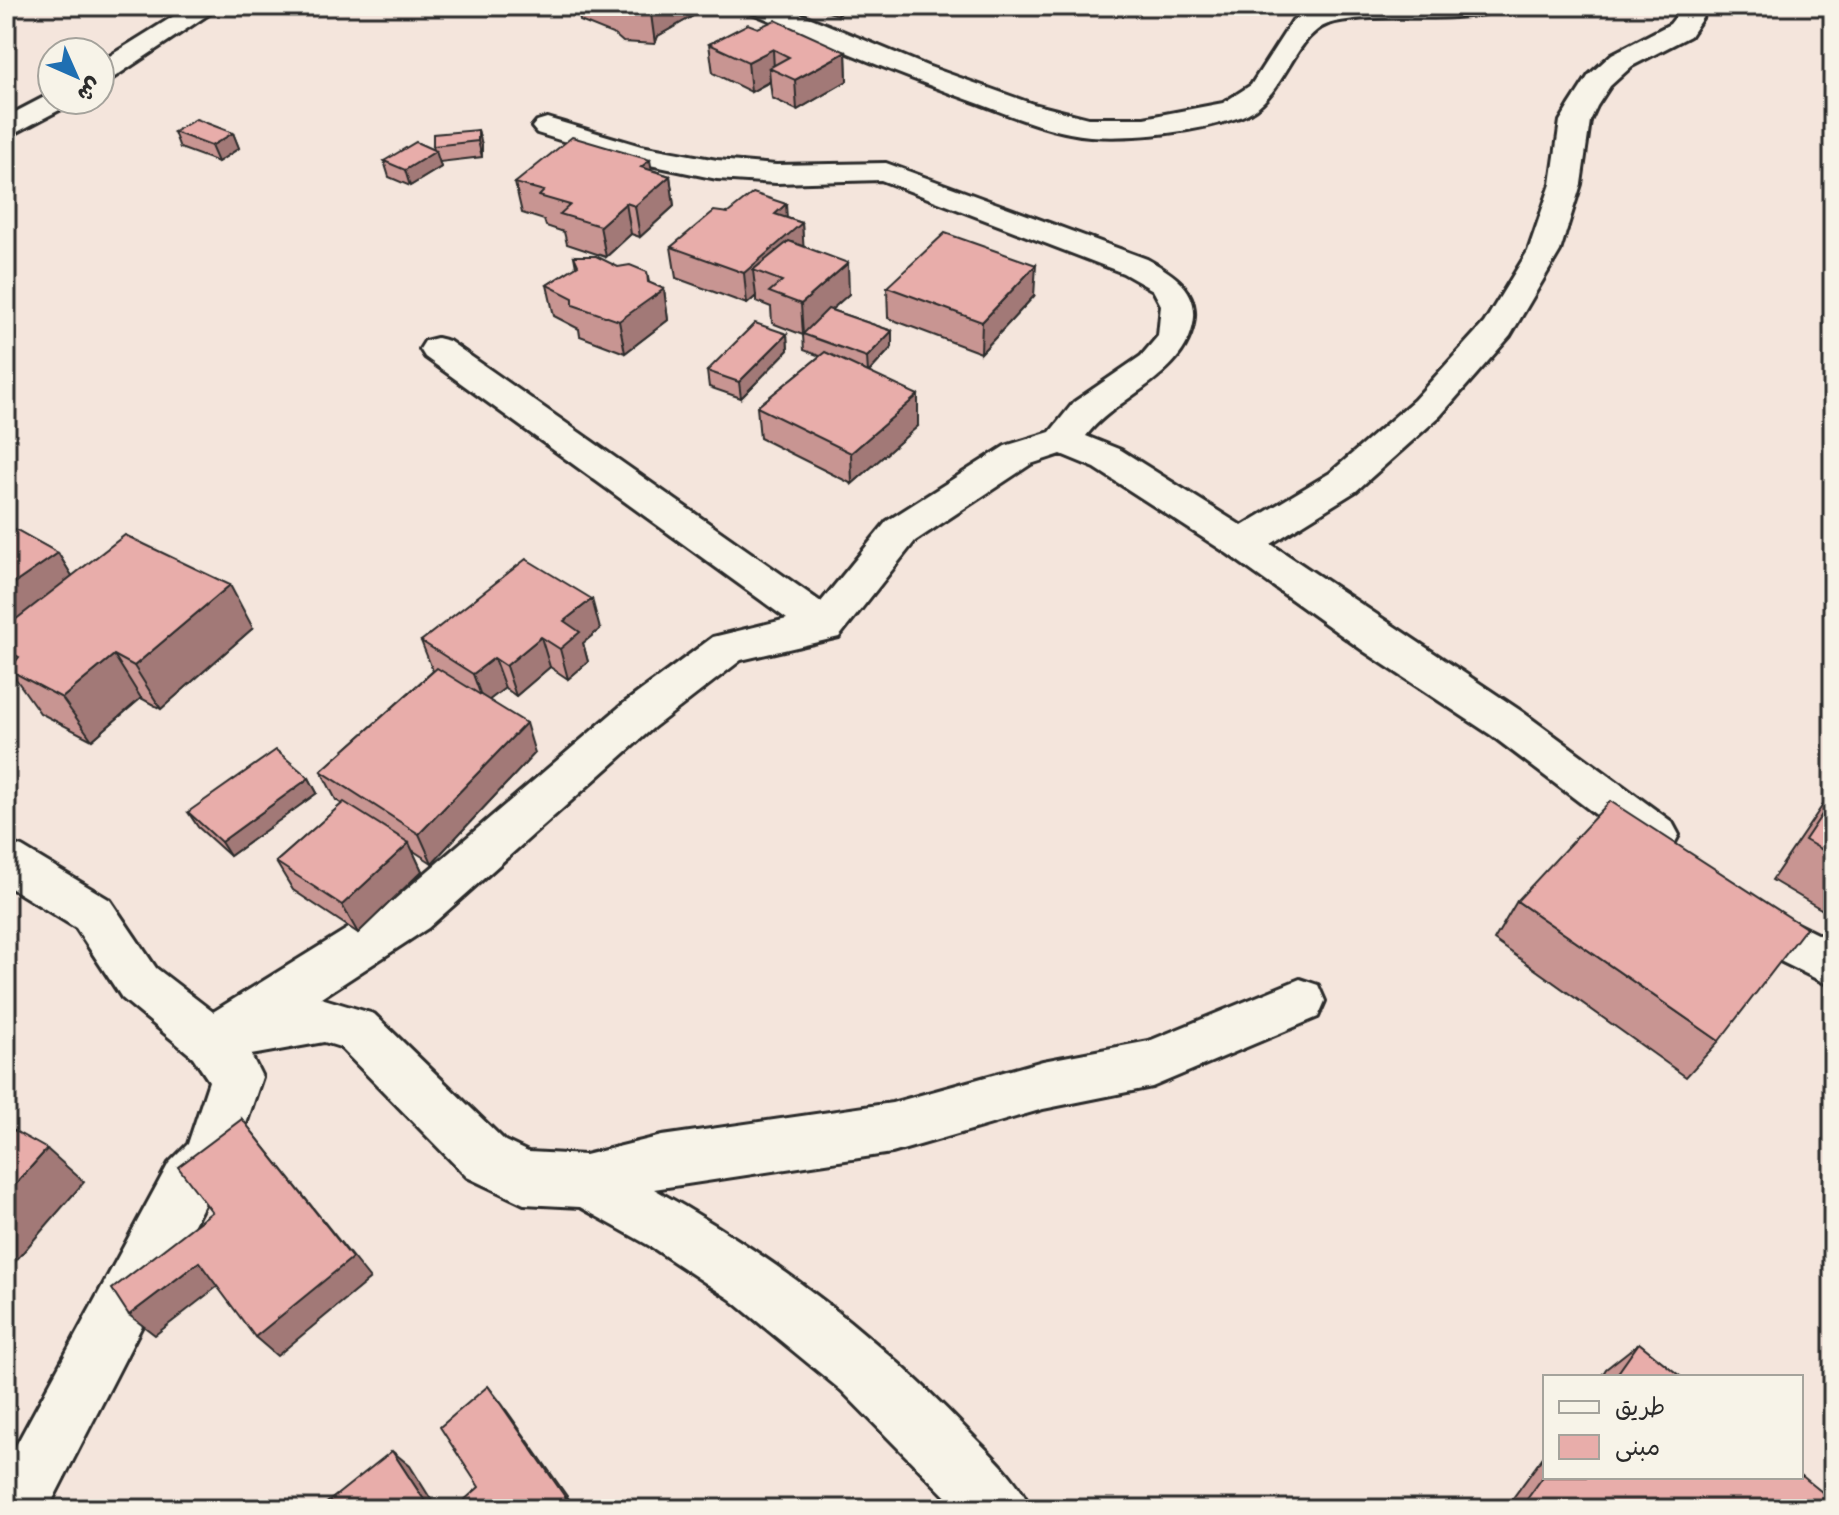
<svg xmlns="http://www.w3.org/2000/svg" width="1839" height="1515" font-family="Mynerve,'Playpen Sans Arabic',sans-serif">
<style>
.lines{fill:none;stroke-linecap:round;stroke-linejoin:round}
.minor-casing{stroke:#2b2b2b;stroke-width:6}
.minor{fill:#f7f3e8;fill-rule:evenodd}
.wall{fill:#c89592;stroke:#2b2b2b;stroke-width:2}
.shaded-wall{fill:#a27977;stroke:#2b2b2b;stroke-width:2}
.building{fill:#e8adaa;stroke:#2b2b2b;stroke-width:2}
</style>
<rect width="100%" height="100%" fill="#f4e5dc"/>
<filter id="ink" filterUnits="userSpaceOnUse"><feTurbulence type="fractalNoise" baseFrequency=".0125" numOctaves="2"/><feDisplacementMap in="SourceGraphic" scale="16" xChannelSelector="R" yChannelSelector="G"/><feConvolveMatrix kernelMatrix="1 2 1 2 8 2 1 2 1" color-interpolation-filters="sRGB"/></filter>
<g filter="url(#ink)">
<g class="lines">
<g class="minor-casing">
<g id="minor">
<polygon points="190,6 221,6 110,80 100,82 100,62"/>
<path d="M 746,6 L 782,6 L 927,66 L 1033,104 L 1088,118 L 1144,118 L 1223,103 L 1251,85 L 1293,20 L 1321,8 L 1496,6 L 1492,12 C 1441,24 1385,12 1335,22 C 1292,30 1287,100 1240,117 C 1198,132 1135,139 1090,136 C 1054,133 1014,117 980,104 C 902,76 826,44 750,12 Z"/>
<path d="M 1684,6 L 1710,6 L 1690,36 L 1632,66 L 1610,86 L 1597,106 L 1590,121 L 1581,184 L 1560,251 L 1510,336 L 1440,416 L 1356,491 L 1271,544 L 1521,711 L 1672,822 L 1679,835 L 1672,848 L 1656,854 L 1640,848 L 1491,735 L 1365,652 L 1228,554 L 1095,468 L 1061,454 L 1031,464 L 915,541 L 839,637 L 741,660 L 653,728 L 428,928 L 321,998 L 374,1014 L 505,1141 L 528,1152 L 585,1155 L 662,1136 L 892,1103 L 1043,1061 L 1149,1041 L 1300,979 L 1318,985 L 1325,1001 L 1318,1017 L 1152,1087 L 1043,1109 L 892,1153 L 654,1189 C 771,1254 878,1336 971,1434 C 993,1457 1018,1479 1031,1509 L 958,1509 L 842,1391 L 730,1299 L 650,1246 L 580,1207 L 524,1204 L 467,1177 L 340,1047 L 324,1042 L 251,1055 L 262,1077 L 228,1177 L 207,1199 L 48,1509 L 6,1509 L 6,1464 L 169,1163 L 188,1144 L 209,1081 L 193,1057 L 122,998 L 76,928 L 6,885 L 6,842 L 22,847 L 110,900 L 156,968 L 213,1012 L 394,900 L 623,704 L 713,637 L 787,619 L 425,357 L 420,349 L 425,341 L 437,338 L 449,341 L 821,602 L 887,521 L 1005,446 L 1050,432 L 1074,402 L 1141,356 L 1158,336 L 1161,305 L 1153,290 L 1123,273 L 881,180 L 776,183 L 717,179 L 621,159 L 537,133 L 532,127 L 537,121 L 547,118 L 641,146 L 717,160 L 776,165 L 886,163 L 1147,259 C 1170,272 1196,287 1194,317 C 1189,376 1118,394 1086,436 L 1121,450 L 1242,526 L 1330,473 L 1414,400 L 1484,323 L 1528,251 L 1551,184 L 1560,121 L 1569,106 L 1589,75 L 1612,54 L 1670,24 Z"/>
<polygon points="52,93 52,100 71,100 67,106 6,138 6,117"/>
<polygon points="1740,896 1833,942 1833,987 1729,936 1716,916 1723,902"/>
</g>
</g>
<use href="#minor" class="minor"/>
</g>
<g class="wall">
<polygon points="577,6 700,6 700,12 658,36 655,44 623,42 615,35 580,21"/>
<polygon points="808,6 851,6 838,15"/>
<polygon points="758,28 846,52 847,81 797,110 772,98 770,82 751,92 713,73 709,44"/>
<polygon points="478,130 482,145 482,157 439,162 441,167 410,186 389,177 384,161 434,150 433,146"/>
<polygon points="174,132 233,133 239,148 218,162 180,148"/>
<polygon points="652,170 670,176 674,206 640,237 631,234 606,257 567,244 564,232 546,226 544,220 522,213 515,183"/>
<polygon points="787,218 802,223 803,246 849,294 831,310 892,331 892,347 869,372 918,426 852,484 760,438 757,407 820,356 804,350 803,335 772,323 771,307 756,301 756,296 747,304 676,278 671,247"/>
<polygon points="574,256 649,283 664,289 668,320 625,353 580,336 579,329 554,316 547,285 576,267"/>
<polygon points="887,287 1034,296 981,353 888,318"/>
<polygon points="787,334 788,350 741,398 709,387 707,371"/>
<polygon points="6,524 58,553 72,576 253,628 161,709 141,698 92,740 40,713 6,665"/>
<polygon points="600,629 583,643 588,662 568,679 550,667 516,696 505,688 489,700 535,753 432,863 412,850 422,871 358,933 293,890 276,862 342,804 336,800 321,771 433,671 421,641"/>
<polygon points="309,778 317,793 230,856 198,827 188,812"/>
<polygon points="1833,790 1833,916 1772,880"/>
<polygon points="1517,901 1719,1041 1686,1077 1494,940"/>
<polygon points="1639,1343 1681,1377 1601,1377 1606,1369"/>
<polygon points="1545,1454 1545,1477 1832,1509 1505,1509"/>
</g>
<g class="shaded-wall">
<polygon points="654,6 700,6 700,12 658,36 655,44 651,14"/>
<polygon points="837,6 851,6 838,15"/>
<polygon points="773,49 774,70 769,68 770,81 751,92 748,62"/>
<polygon points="846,52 847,81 797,110 795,80"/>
<polygon points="478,130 482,145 482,157 478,141"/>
<polygon points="233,133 239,148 218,162 211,146"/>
<polygon points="436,151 441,167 410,186 405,170"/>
<polygon points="650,160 655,189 670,176 674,206 640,237 635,206 641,167"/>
<polygon points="626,203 631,234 606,257 600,226"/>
<polygon points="786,204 788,234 802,223 804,254 753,270 756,296 747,304 744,273 775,214"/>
<polygon points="848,263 849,294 803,335 801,304"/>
<polygon points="1036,265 1034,296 981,353 982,322"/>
<polygon points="647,272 652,298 664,289 668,320 625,353 619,321 648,282"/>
<polygon points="892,331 892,347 868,373 867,357"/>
<polygon points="787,334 788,350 741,398 739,382"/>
<polygon points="918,395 918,426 852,484 851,453"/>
<polygon points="58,553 77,584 6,635 6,589"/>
<polygon points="230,585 253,628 161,709 134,666"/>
<polygon points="592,599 600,629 583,643 588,662 568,679 560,649 564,621"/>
<polygon points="541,637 550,667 516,696 506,666"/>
<polygon points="114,655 141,698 92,740 62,698"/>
<polygon points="494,658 505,688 484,704 473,674"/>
<polygon points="526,723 535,753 432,863 419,834"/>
<polygon points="309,778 317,793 230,856 221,842"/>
<polygon points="409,843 422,871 358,933 342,905"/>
<polygon points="242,1119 370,1279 277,1356 255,1337"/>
<polygon points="47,1149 84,1182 6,1272 6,1195"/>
<polygon points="199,1262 222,1283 155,1335 129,1315"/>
<polygon points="488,1386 502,1404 576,1509 559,1509"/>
<polygon points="392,1451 410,1466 437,1509 430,1509"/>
</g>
<g class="building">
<polygon points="611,6 655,6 651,14 618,13"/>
<polygon points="775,20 846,52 795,80 769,68 789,57 773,49 748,62 709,44 748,24 758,28"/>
<polygon points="196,119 233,133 211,146 174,132"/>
<polygon points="478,130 478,141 433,146 433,134"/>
<polygon points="572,137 650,160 641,167 670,176 635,206 626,203 600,226 560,214 570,205 539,196 544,191 515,183"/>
<polygon points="416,142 436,151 405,170 384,161"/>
<polygon points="753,193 786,204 775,214 802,223 744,273 671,247 714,211 728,213"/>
<polygon points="945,233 1036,265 982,322 887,287"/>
<polygon points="789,241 848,263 801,304 769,292 782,281 753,270"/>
<polygon points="574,256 596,256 618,267 630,265 647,272 648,282 664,289 619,321 573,305 573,298 547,285 578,265"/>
<polygon points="828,309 892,331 867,357 803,334"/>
<polygon points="755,323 787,334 739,382 707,371"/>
<polygon points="825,352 918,395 851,453 757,407"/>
<polygon points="6,524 58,553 6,589"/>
<polygon points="125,535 230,585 134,666 114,655 62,698 9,670 19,657 6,650 6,627"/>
<polygon points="526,559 592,599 564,621 580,632 560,649 541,637 506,666 494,658 473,674 421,641"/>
<polygon points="437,668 526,723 419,834 321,771"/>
<polygon points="276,750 309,778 221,842 188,812"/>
<polygon points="1833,798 1833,856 1805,840"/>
<polygon points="1610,801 1806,928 1719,1041 1517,901"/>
<polygon points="344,802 409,843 342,905 276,862"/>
<polygon points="242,1119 352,1258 255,1337 199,1262 129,1315 112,1289 212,1212 178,1167"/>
<polygon points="6,1126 47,1149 6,1195"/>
<polygon points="1639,1343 1681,1377 1615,1377"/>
<polygon points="488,1386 568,1501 559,1509 454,1509 479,1487 440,1427"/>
<polygon points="392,1451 430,1509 319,1509"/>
<polygon points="1545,1474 1545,1477 1801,1477 1801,1475 1833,1501 1833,1507 1832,1509 1520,1509"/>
</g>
</g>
<rect width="1839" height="1515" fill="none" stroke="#f7f3e8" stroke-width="32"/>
<rect x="16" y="16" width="1807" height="1483" fill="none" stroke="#2b2b2b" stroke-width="3" filter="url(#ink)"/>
<rect x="1543" y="1375" width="260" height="104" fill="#f7f3e8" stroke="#a5a39c" stroke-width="2"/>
<rect x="1559" y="1401" width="40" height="12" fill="#f7f3e8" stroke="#a5a39c" stroke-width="2"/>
<text x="1615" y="1415" font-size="24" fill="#2b2b2b">طريق</text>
<rect x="1559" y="1435" width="40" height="24" fill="#e8adaa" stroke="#a5a39c" stroke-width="2"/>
<text x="1615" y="1455" font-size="24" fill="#2b2b2b">مبنى</text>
<g transform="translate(76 76) rotate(135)"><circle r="38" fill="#f7f3e8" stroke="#a5a39c" stroke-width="2"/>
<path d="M0-6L14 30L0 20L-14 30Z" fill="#1f6fb2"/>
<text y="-12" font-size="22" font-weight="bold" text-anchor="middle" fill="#2b2b2b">ش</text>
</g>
</svg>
